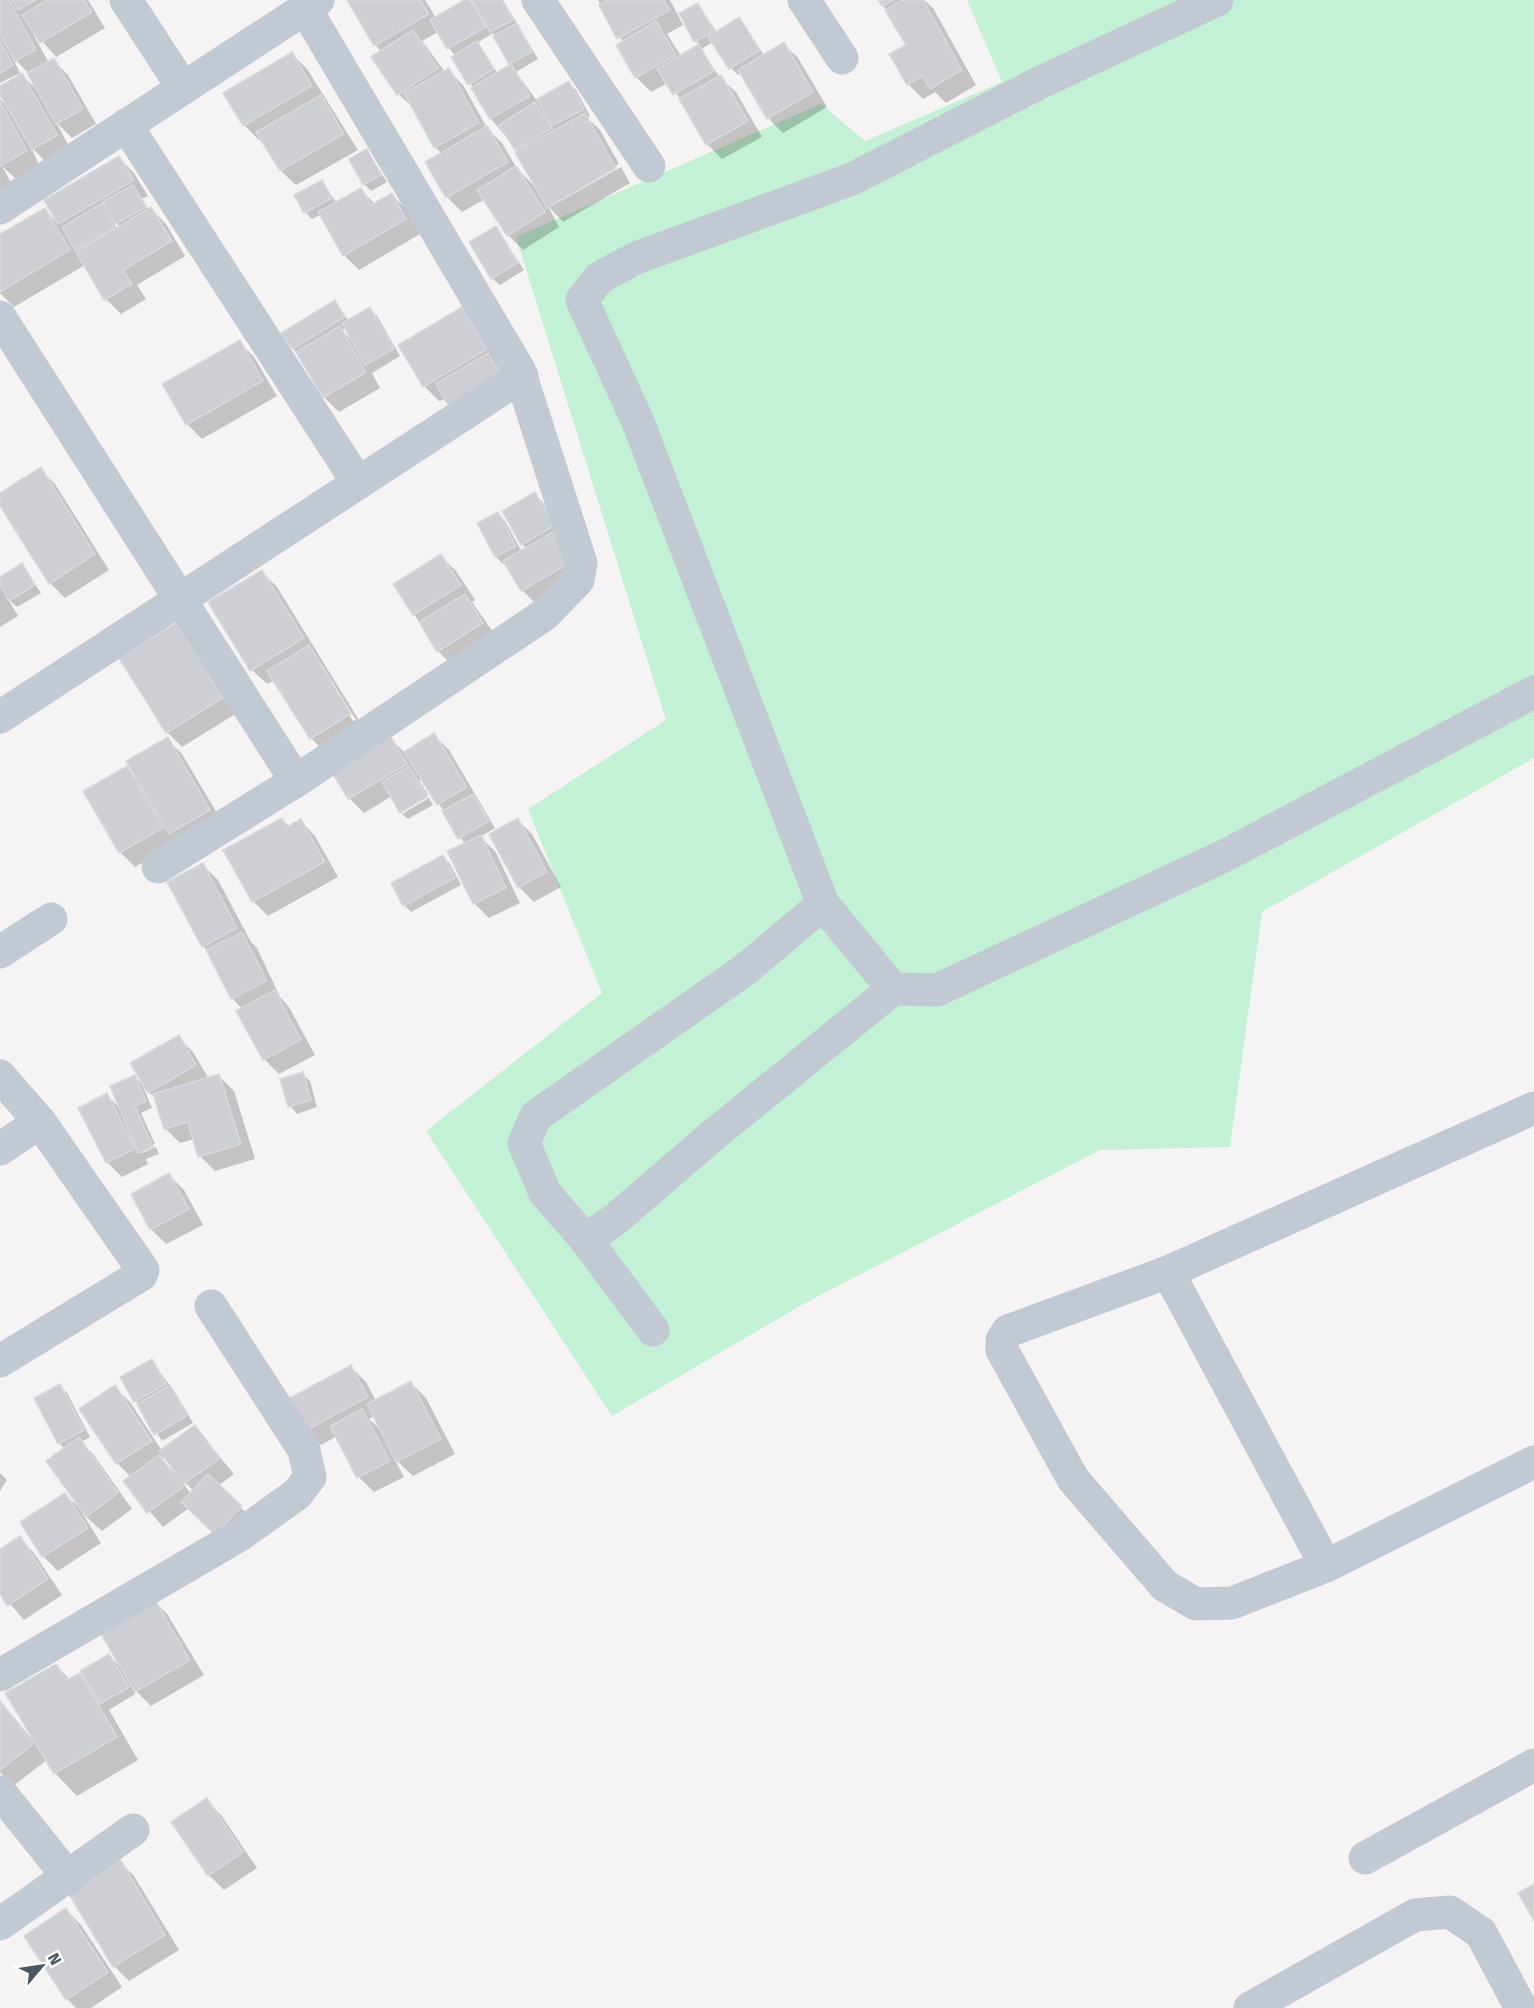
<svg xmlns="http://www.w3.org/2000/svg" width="1534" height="2008" font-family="'Fira Sans',sans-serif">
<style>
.grass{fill:#c3f1d5}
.shadow{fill:#0003;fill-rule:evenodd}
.building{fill:#cdcfd5;stroke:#d7d9de;stroke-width:1.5}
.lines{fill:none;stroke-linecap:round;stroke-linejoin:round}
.minor{stroke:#c1cad2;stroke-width:33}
</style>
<rect width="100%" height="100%" fill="#f5f3f3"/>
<polygon class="grass" points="967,0 1534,0 1534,758 1262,912 1230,1147 1100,1150 805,1303 612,1416 426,1131 602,993 528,809 666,720 516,237 821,104 865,141 1002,82"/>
<g class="shadow">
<polygon points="0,0 88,0 105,28 56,57 35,33 33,34 49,63 53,60 68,75 96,124 72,138 56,122 71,150 48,164 31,147 40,167 17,180 2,166 12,185 0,192 0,99 6,105 0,87 22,75 38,91 29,74 11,55 20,73 0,83 0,36 3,38 0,32"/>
<path d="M 349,0 L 425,0 L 436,18 L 467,0 L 476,7 L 473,0 L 503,0 L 538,59 L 516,72 L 537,101 L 569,83 L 576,90 L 590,116 L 587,118 L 600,130 L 619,164 L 550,204 L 550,207 L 621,167 L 630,183 L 563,222 L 548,206 L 559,227 L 523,250 L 508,235 L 485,199 L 462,212 L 447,197 L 442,154 L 435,147 L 414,108 L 398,94 L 382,52 L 375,45 ZM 438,32 L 455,56 L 491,119 L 519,152 L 536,188 L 516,167 L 502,143 L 487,128 L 463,85 L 448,70 L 445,72 L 422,41 ZM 493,33 L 512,65 L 498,74 L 477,43 Z"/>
<polygon points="598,0 670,0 683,25 667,34 681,56 700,45 696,41 698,4 717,33 739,19 764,55 783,43 798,58 827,107 783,133 768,118 741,73 738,75 731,68 713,42 701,49 720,78 736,92 762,137 722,159 707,144 682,101 668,83 651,92 636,77 623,42"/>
<polygon points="880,0 924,0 933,8 976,85 946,103 935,92 923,99 908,84 908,45"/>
<polygon points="292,54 307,69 358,150 296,185 281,171 262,138 259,140 244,125"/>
<polygon points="367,151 387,182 371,191 364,184"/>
<path d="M 119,158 L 134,173 L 148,196 L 142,199 L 149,210 L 151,209 L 166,224 L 185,256 L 137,285 L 146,299 L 121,314 L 106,299 L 85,265 L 14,307 L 0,293 L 0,236 L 45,210 L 57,222 ZM 111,219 L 112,219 L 120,227 L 117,229 Z"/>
<polygon points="322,182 337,203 361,190 375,204 392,195 407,210 420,234 359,270 345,256 322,214 312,219 305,212"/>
<polygon points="496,228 524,270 500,285 492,278"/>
<path d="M 335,302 L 349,321 L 370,309 L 377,316 L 400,356 L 372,373 L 380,388 L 339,412 L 324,397 L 284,333 ZM 346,327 L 352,341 L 342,330 Z"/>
<polygon points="462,308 477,323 501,364 497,366 506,381 439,401 424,386"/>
<polygon points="239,342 254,357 277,396 202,439 187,424"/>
<polygon points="40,469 55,484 109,570 65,598 50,583 0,503 0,495"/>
<polygon points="535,494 542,501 584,578 537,605 522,590 506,562 503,564 496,557 479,524 498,514 505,521 522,552 527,549 522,544"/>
<polygon points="441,556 456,571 475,600 472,602 497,638 453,666 438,651 395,585"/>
<polygon points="22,565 41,593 17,607 8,599 18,616 0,627 0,578"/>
<path d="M 262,572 L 277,587 L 365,730 L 326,753 L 311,738 L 275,680 L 267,684 L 252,670 ZM 318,663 L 321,663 L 356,720 L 353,721 Z"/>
<polygon points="175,625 237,713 182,747 167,732"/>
<polygon points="434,735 449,750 495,828 480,837 495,851 520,903 489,918 474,903 465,844 422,778 419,780 428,795 401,811 392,796 364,813 349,798 388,736 405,753"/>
<polygon points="167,739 182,754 224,825 185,848 174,837 176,843 135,867 121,853 85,791 126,768 136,778"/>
<polygon points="429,798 433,805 408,819 402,814"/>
<polygon points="282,819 290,827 301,821 315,836 338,877 268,916 253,901"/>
<polygon points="517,819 532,834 561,887 534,902 519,887"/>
<polygon points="443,857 450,864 461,885 411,912 404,905"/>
<polygon points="203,865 218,880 251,942 257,948 280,997 289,1007 315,1055 279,1074 264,1059 242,1009 232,998 209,952 203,946"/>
<polygon points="178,1037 193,1052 209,1079 219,1076 234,1091 255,1159 215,1171 200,1156 194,1139 180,1143 165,1128 157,1100 149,1092"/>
<polygon points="302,1074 310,1081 317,1107 297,1114 290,1106"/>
<polygon points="135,1077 142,1084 152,1108 141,1113 155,1144 142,1150 142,1153 156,1147 159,1154 146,1159 148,1164 122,1177 107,1162 106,1095 122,1110"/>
<polygon points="169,1175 184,1190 203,1225 166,1244 151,1229"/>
<polygon points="152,1361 176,1394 193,1423 162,1441 136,1401"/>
<path d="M 351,1367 L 366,1382 L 376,1401 L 411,1383 L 426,1398 L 455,1454 L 413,1476 L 394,1458 L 404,1477 L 374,1492 L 359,1477 L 337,1436 L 321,1445 L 306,1430 ZM 374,1416 L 381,1430 L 369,1419 Z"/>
<polygon points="60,1386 67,1393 90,1437 81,1442 93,1454 132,1509 102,1531 82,1513 101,1543 58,1571 43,1556 65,1495 82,1510 65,1449 59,1443"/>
<path d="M 115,1387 L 130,1402 L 162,1451 L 195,1427 L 234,1474 L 218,1486 L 256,1522 L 231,1549 L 189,1508 L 163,1527 L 125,1482 L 131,1477 L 117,1463 L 81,1409 ZM 165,1457 L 177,1472 L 175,1473 L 161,1459 ZM 183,1481 L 194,1491 L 191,1494 L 182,1482 Z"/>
<polygon points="0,1473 7,1480 0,1491"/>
<polygon points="19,1538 34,1553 62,1595 24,1620 0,1592 0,1551"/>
<polygon points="152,1599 167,1614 204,1675 151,1706 132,1687 135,1694 109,1710 138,1760 77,1796 55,1773 47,1760 13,1786 0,1772 0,1700 34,1742 56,1665 70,1680 79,1675 89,1685 109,1656 121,1667"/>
<polygon points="206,1800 221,1815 257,1868 224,1890 209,1875"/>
<polygon points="119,1861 134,1876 179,1950 129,1981 114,1966"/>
<polygon points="66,1910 81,1925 122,1987 91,2008 76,2008 67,1999"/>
</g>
<g class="building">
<polygon points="0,0 9,0 36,50 15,61 0,35"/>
<polygon points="12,0 36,0 18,10"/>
<polygon points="47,0 84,0 92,12 40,43 22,15"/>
<polygon points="347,0 420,0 429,14 374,46"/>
<polygon points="464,0 470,0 486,27 447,49 430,20"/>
<polygon points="472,0 502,0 513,20 490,32"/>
<polygon points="607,0 664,0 670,10 617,39 599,5"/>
<polygon points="878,0 894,0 882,6"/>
<polygon points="903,0 923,0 962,70 930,89 923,76 907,85 889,54 906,45 885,10"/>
<polygon points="698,3 714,31 694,42 679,13"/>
<polygon points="739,17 760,50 729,69 708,37"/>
<polygon points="656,21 676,55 635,78 616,45"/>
<polygon points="517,23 532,52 509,64 493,36"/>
<polygon points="413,30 438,68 397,95 371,57"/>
<polygon points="0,41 13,65 0,73"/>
<polygon points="477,41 494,69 468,85 451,57"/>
<polygon points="784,42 813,92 767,119 738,70"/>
<polygon points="699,44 714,71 673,95 657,69"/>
<polygon points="292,52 312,86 243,126 223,93"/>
<polygon points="54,58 83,109 56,124 27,73"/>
<polygon points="511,64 530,96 490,119 471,88"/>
<polygon points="449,68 479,123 434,148 404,93"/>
<polygon points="22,73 57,135 32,150 0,95 0,86"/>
<polygon points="721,75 748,121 706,145 679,99"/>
<polygon points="569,81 584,109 552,126 537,99"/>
<polygon points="321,95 344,134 280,171 256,132"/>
<polygon points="0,101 27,151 0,166"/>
<polygon points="535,102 552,128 515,150 499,125"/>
<polygon points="585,113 616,168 547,208 515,152"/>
<polygon points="487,126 508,162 446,198 425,162"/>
<polygon points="367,149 381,175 363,185 349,159"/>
<polygon points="119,156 134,180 58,224 44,200"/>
<polygon points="516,166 545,212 507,236 477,190"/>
<polygon points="322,180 332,198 304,213 294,195"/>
<polygon points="133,185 146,207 115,224 102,202"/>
<polygon points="361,188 371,205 392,193 406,219 343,256 318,212"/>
<polygon points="101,204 114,228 75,250 62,227"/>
<polygon points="151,207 172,241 123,270 132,284 104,300 76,252"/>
<polygon points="45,208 70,250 0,292 0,234"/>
<polygon points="496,226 518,263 491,279 469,242"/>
<polygon points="335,300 345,317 292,349 281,333"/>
<polygon points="370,307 394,349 365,365 342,323"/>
<polygon points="462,307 487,349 423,387 398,345"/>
<polygon points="340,326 366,372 323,398 296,352"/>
<polygon points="240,340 263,381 186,425 162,384"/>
<polygon points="488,353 500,374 448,405 436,384"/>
<polygon points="41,467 95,554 49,584 0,506 0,493"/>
<polygon points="535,492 554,526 521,545 502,511"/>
<polygon points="498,512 516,546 495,557 477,523"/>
<polygon points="553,532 570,563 521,591 503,561"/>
<polygon points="441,554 461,585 413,615 393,584"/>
<polygon points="22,563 35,585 9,601 0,585 0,577"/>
<polygon points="262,570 304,638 250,671 208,602"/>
<polygon points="465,594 483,623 437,652 419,622"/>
<polygon points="176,623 223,698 166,733 119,658"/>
<polygon points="309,645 351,714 310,739 267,671"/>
<polygon points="434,733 467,787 437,805 404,752"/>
<polygon points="389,734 407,764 348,799 330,769"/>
<polygon points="168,737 210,810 169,834 126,761"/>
<polygon points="127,766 163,828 119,853 83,791"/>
<polygon points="409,766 427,797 400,813 382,782"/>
<polygon points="473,794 489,821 458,839 442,811"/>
<polygon points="282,818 287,827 301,819 325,862 252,902 223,850"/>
<polygon points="518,818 547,872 518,888 489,834"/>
<polygon points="481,835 506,888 473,904 447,851"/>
<polygon points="443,855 455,878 403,906 391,883"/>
<polygon points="203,863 237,928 202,947 167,882"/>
<polygon points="242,932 267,981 231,999 206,950"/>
<polygon points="275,990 301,1040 263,1060 236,1011"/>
<polygon points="179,1035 196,1065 148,1093 130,1063"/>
<polygon points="303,1072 311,1100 288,1107 280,1079"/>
<polygon points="219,1074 241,1144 198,1157 188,1122 164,1129 153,1094"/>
<polygon points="135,1075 146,1101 135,1106 153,1147 138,1153 110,1086"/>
<polygon points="107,1093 135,1149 106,1163 78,1108"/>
<polygon points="169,1173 189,1209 150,1230 131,1194"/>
<polygon points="152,1359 166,1384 134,1402 120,1377"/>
<polygon points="351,1365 368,1397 305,1431 288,1399"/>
<polygon points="411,1381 441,1439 396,1462 367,1404"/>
<polygon points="60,1384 84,1430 58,1444 34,1398"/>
<polygon points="115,1385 152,1441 116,1464 79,1409"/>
<polygon points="170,1385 187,1416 154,1435 137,1404"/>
<polygon points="362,1409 390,1461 357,1478 330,1426"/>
<polygon points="195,1425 220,1458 184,1484 159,1451"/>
<polygon points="79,1437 118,1493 86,1517 46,1461"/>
<polygon points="159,1455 183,1487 147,1513 123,1481"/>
<polygon points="208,1474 242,1506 215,1535 181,1502"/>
<polygon points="65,1493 88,1528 42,1557 20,1522"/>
<polygon points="20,1536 48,1579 7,1606 0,1594 0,1549"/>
<polygon points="153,1597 190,1660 135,1692 98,1629"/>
<polygon points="109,1654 129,1687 100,1704 80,1671"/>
<polygon points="56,1664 66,1680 80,1673 117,1737 54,1774 5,1693"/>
<polygon points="0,1701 33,1744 0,1770"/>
<polygon points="207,1798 243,1852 208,1876 171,1822"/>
<polygon points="120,1859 165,1935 113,1967 67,1891"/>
<polygon points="1534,1884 1534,1921 1518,1893"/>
<polygon points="66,1908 108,1972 66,2000 24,1936"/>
</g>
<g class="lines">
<g class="minor">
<polyline points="126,0 183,88"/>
<polyline points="538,0 649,166"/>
<polyline points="804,0 842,58"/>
<polyline points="1217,0 1041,82 852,179 636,258 599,278 582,300 638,422 823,904 893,989 937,990 1226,855 1534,692"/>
<polyline points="126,125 358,483"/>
<polyline points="0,208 318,0"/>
<polyline points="0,317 296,781"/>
<polyline points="0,717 522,376"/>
<polyline points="158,867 296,781 544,615 578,580 581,563 519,370 305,8"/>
<polyline points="823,904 746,969 536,1116 524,1143 545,1193 586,1240 617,1218 712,1136 893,989"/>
<polyline points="0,952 51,919"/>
<polyline points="0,1076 40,1122 143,1270 141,1275 0,1361"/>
<polyline points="1534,1108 1168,1272 1008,1331 1002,1340 1002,1350 1073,1479 1165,1586 1196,1604 1232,1603 1326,1566 1534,1462"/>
<polyline points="0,1149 40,1122"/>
<polyline points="586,1240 653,1330"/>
<polyline points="1168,1272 1326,1566"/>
<polyline points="0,1675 240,1535 297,1494 310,1477 304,1450 211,1306"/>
<polyline points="0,1792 69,1878"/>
<polyline points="1365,1858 1534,1765"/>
<polyline points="0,1924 133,1830"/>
<polyline points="1250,2008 1415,1915 1450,1912 1481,1933 1521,2008"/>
</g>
</g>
<g transform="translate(42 1966) rotate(61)" stroke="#ffffff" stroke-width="4.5" paint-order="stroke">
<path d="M0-4.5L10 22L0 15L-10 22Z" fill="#4a5661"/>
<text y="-9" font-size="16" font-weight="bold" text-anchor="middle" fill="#4a5661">N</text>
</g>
</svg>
